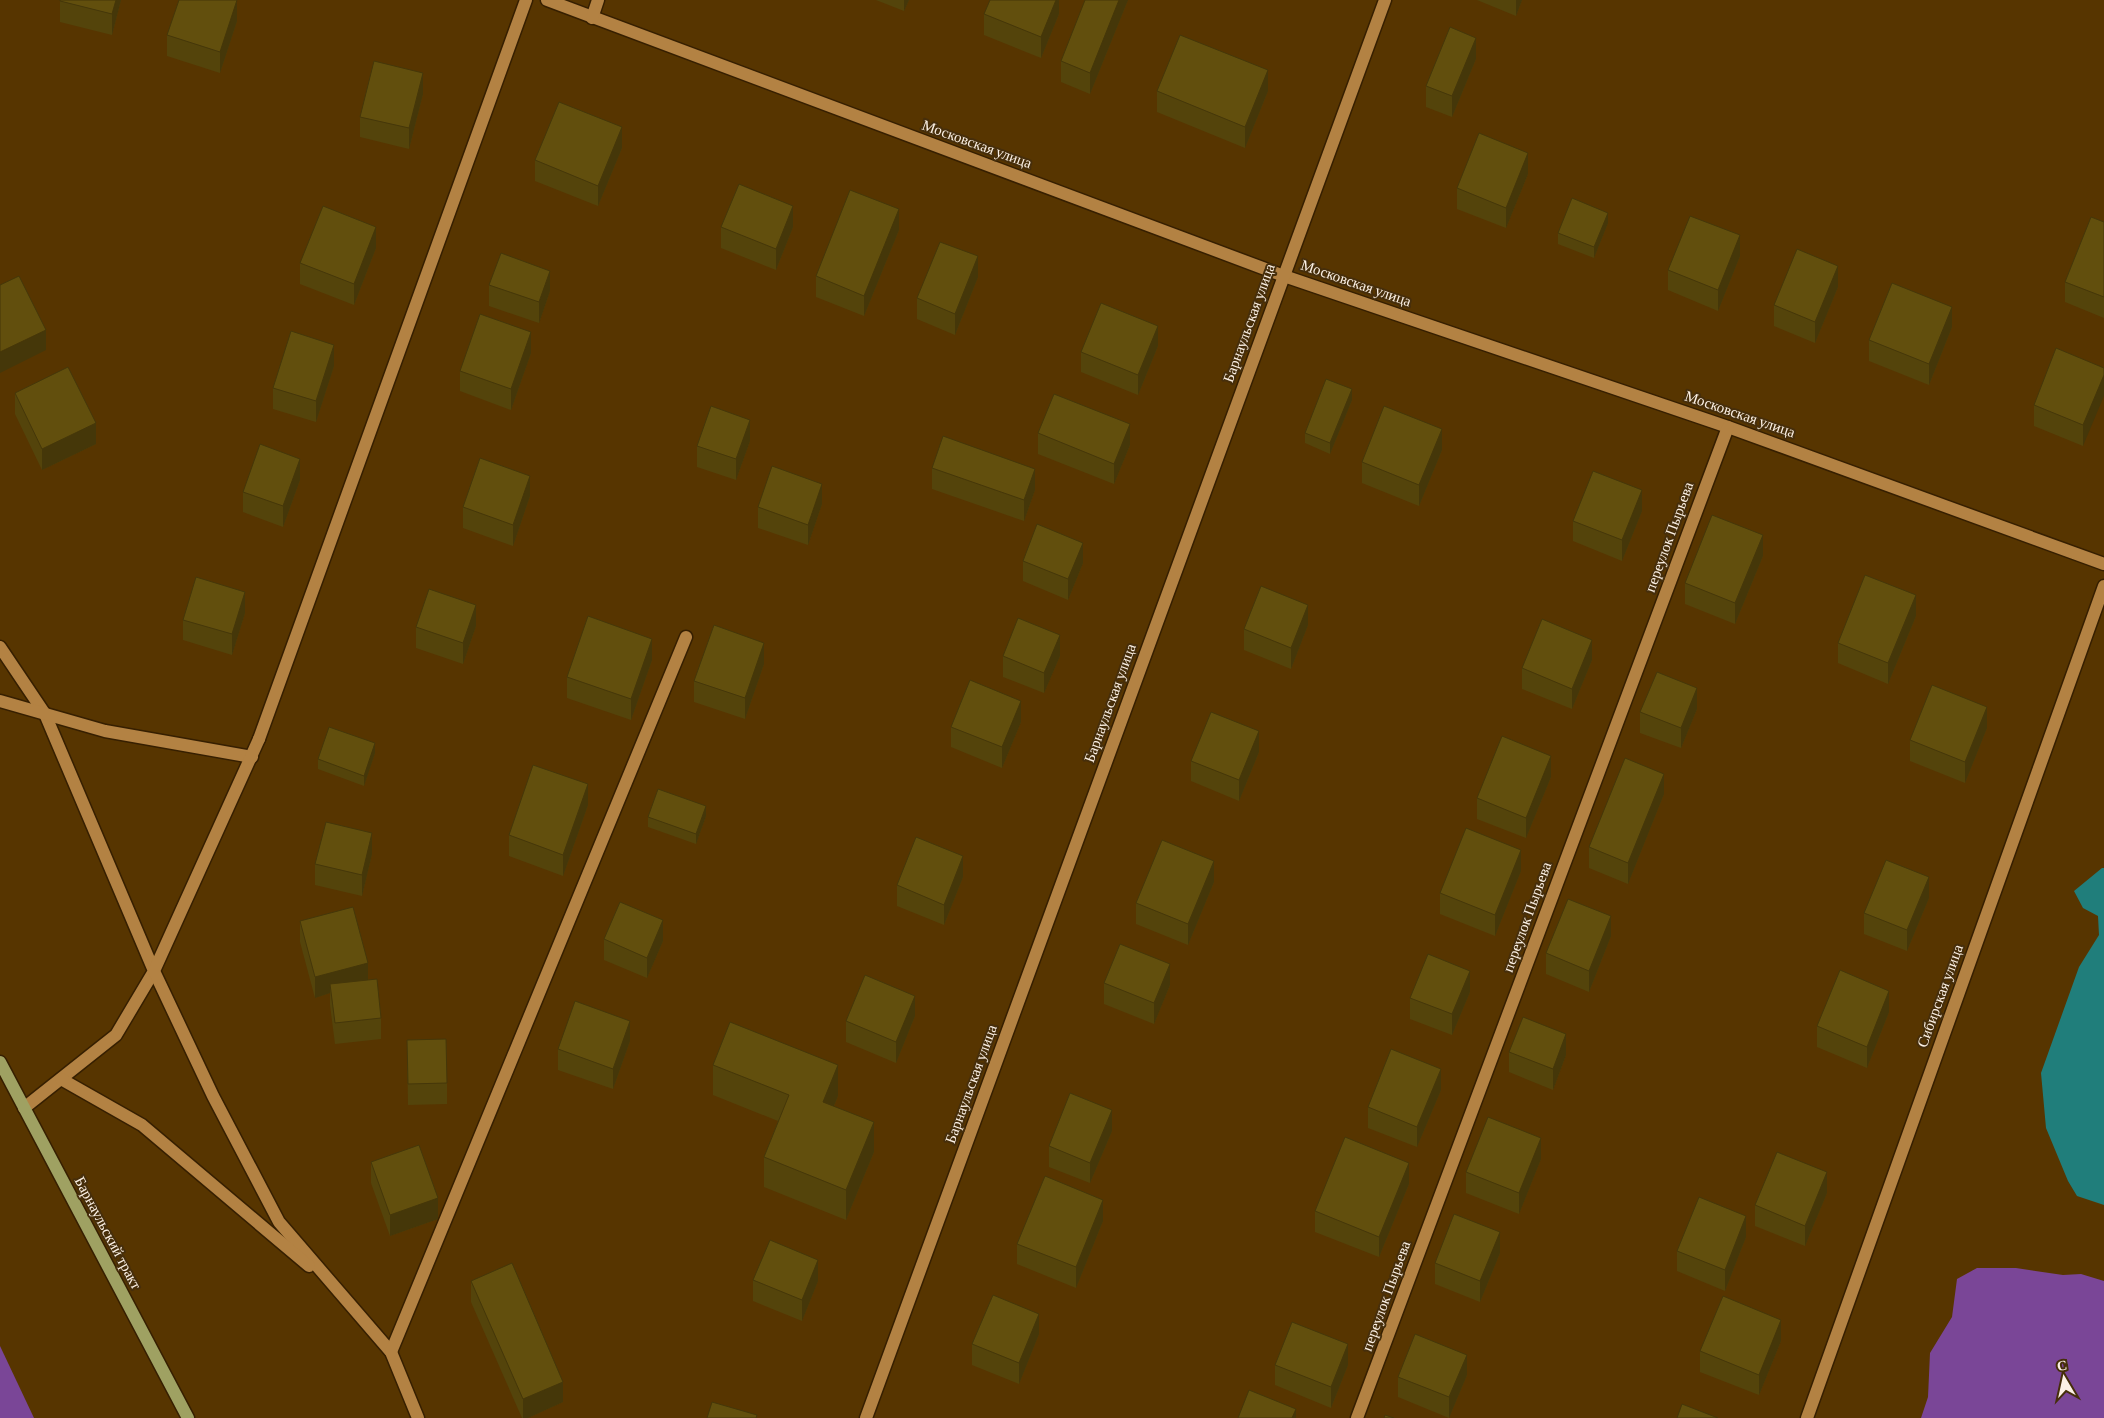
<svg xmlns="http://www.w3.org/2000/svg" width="2104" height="1418" font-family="'Crimson Pro',serif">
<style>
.green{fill:#7a4697}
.water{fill:#207e7b}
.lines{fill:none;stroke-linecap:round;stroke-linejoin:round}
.service-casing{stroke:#361f00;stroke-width:15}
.minor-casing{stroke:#361f00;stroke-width:15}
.tertiary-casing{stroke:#361f00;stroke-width:15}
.primary-casing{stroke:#361f00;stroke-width:15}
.service{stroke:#b38243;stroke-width:12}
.minor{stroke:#b38243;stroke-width:12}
.tertiary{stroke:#b38243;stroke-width:12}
.primary{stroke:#9fa162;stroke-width:12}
.wall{fill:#54440b}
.shaded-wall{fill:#453709}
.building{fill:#624f0d;stroke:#453709}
.labels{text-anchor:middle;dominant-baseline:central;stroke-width:4;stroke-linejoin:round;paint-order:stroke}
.street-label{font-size:15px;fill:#fcf1e5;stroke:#462e0b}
</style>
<rect width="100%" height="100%" fill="#573500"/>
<g class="green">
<polygon points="1977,1268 2016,1268 2063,1275 2081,1274 2104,1281 2104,1418 1921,1418 1928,1397 1930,1353 1952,1317 1957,1279"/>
<polygon points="0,1346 34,1418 0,1418"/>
</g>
<polygon class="water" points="2102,868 2104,868 2104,1205 2077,1196 2068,1181 2046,1128 2041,1073 2079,967 2099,935 2098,916 2083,908 2074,891"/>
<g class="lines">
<g class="service-casing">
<g id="service">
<polyline points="0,647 45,714 154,971 116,1035 24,1108"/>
<polyline points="0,701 105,731 252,757"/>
<polyline points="259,739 154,971 213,1096 279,1222 391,1352 418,1418"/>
<polyline points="61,1079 142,1125 309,1266"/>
<polyline points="391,1352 686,637"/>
</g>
</g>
<g class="minor-casing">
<g id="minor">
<polyline points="547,0 1284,276 1728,427 2104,564"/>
<polyline points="592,18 598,0"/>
<polyline points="259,739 526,0"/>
<polyline points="1357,1418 1728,427"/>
<polyline points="1807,1418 2104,586"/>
</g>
</g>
<g class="tertiary-casing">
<polyline id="tertiary" points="866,1418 1385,0"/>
</g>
<g class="primary-casing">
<polyline id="primary" points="0,1062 188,1418"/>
</g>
<use href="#service" class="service"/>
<use href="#minor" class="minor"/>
<use href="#tertiary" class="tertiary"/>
<use href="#primary" class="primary"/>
</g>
<g class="wall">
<polygon points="60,0 121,0 112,35 60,22"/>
<polygon points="876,0 909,0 904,11"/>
<polygon points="1059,0 1059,14 1041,58 984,35 984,14"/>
<polygon points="1128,0 1090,94 1061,82 1061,61"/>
<polygon points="1477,0 1522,0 1516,16"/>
<polygon points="237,21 220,73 167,56 167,35"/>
<polygon points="1476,59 1452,117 1426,107 1426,86"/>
<polygon points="1157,91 1268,91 1245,148 1157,112"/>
<polygon points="423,94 409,149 360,137 360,117"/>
<polygon points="622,148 598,206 535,181 535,160"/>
<polygon points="1528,174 1506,228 1457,209 1457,188"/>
<polygon points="2104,222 2104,318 2065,302 2065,282"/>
<polygon points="1608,223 1594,258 1558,244 1558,233"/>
<polygon points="721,227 793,227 776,270 721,248"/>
<polygon points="899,230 864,316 816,297 816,276"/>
<polygon points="376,248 354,305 300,284 300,263"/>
<polygon points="1740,256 1718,311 1668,290 1668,270"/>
<polygon points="978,277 955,335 917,319 917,298"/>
<polygon points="489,285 550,291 539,323 489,306"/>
<polygon points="1838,287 1815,343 1774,326 1774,305"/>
<polygon points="1952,327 1929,385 1869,361 1869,340"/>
<polygon points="1158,346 1138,395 1081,372 1081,352"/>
<polygon points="531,353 511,410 460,391 460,371"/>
<polygon points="334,366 316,422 273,409 273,388"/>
<polygon points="2104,368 2083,446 2034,426 2034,405"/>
<polygon points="15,393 96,444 42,470 15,414"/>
<polygon points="1352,400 1330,454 1305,443 1305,433"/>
<polygon points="1038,433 1130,445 1114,484 1038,454"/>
<polygon points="750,441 736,480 697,467 697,446"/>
<polygon points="1442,450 1419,506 1362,483 1362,462"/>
<polygon points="932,468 1035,490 1024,521 932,489"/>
<polygon points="300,480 283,527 243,512 243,492"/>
<polygon points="530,496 513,546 463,528 463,507"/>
<polygon points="822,504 808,545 758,528 758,507"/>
<polygon points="1642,511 1622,561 1573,541 1573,521"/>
<polygon points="1763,556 1735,624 1685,604 1685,583"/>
<polygon points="1023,561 1083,563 1068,600 1023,581"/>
<polygon points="245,613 232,655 183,640 183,620"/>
<polygon points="1916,616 1888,684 1838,663 1838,643"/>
<polygon points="1308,625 1291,669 1244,650 1244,629"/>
<polygon points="476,626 463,664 416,648 416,627"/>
<polygon points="1003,656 1060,656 1044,693 1003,677"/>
<polygon points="652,660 631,720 567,698 567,677"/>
<polygon points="1592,660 1572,709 1522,689 1522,668"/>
<polygon points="764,664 745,719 694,702 694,681"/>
<polygon points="1697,709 1681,748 1640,733 1640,712"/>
<polygon points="1021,722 1002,768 951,747 951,727"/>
<polygon points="1987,728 1965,783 1910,761 1910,740"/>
<polygon points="1259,752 1239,801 1191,781 1191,761"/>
<polygon points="375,753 364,786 318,769 318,759"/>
<polygon points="1551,777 1526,838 1477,819 1477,798"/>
<polygon points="1664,794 1628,884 1589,868 1589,847"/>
<polygon points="588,805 563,876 509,856 509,835"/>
<polygon points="706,816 696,844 648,827 648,817"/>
<polygon points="372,854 362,896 315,885 315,864"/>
<polygon points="1521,871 1495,936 1440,914 1440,893"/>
<polygon points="963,877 944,925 897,906 897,885"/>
<polygon points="1214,882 1188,945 1136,924 1136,903"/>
<polygon points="1929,898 1907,951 1864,934 1864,913"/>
<polygon points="300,921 368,980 381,1018 381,1039 335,1044 330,1005 330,993 315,998 300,942"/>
<polygon points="1611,936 1589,992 1546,974 1546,953"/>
<polygon points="604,939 663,941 647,978 604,960"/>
<polygon points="1104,983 1170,985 1154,1024 1104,1004"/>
<polygon points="1470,992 1452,1035 1410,1019 1410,998"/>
<polygon points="1889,1012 1867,1068 1817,1047 1817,1026"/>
<polygon points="915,1016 896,1063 846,1042 846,1021"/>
<polygon points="407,1040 447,1083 447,1104 408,1105"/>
<polygon points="630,1041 613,1089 558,1070 558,1049"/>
<polygon points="1509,1052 1566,1055 1553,1090 1509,1072"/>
<polygon points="713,1065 838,1096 834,1106 874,1152 846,1220 764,1187 764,1157 778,1121 713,1095"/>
<polygon points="1441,1090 1417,1147 1368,1128 1368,1107"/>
<polygon points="1112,1131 1090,1183 1049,1167 1049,1146"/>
<polygon points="1541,1159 1519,1214 1466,1193 1466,1172"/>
<polygon points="371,1162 438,1219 390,1236 371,1183"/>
<polygon points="1409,1184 1379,1257 1315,1232 1315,1211"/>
<polygon points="1827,1193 1805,1246 1755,1226 1755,1205"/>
<polygon points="1103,1221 1076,1288 1017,1264 1017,1244"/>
<polygon points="1746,1237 1725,1291 1677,1271 1677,1251"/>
<polygon points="1500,1253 1480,1302 1435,1284 1435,1263"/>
<polygon points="753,1280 818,1281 802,1321 753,1301"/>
<polygon points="471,1281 563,1402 528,1418 522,1418 471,1302"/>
<polygon points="1039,1334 1019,1384 972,1365 972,1344"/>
<polygon points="1781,1341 1759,1395 1700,1372 1700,1351"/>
<polygon points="1275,1365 1348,1365 1331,1408 1275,1385"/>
<polygon points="1467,1375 1449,1418 1398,1397 1398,1377"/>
</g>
<g class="shaded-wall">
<polygon points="116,0 121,0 112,35 112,14"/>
<polygon points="237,0 237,21 220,73 220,52"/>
<polygon points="904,0 909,0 904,11"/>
<polygon points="1056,0 1059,0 1059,14 1041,58 1041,37"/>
<polygon points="1119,0 1128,0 1090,94 1090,73"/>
<polygon points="1516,0 1522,0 1516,16"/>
<polygon points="1476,38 1476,59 1452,117 1452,96"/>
<polygon points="1268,70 1268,91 1245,148 1245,127"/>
<polygon points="423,73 423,94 409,149 409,128"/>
<polygon points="622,127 622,148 598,206 598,186"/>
<polygon points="1528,153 1528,174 1506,228 1506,208"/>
<polygon points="793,206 793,227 776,270 776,249"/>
<polygon points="899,209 899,230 864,316 864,296"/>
<polygon points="1608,213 1608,223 1594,258 1594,247"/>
<polygon points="376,227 376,248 354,305 354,284"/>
<polygon points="1740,235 1740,256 1718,311 1718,290"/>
<polygon points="978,256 978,277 955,335 955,314"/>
<polygon points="1838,266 1838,287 1815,343 1815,322"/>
<polygon points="550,271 550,291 539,323 539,302"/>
<polygon points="1952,307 1952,327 1929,385 1929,364"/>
<polygon points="1158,326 1158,346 1138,395 1138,375"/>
<polygon points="46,330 46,350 0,373 0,352"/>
<polygon points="531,332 531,353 511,410 511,389"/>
<polygon points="334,345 334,366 316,422 316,401"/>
<polygon points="2104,375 2104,396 2083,446 2083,425"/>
<polygon points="1352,389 1352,400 1330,454 1330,443"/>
<polygon points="750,420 750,441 736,480 736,459"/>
<polygon points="96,423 96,444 42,470 42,449"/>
<polygon points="1130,424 1130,445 1114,484 1114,464"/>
<polygon points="1442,429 1442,450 1419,506 1419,485"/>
<polygon points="300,459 300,480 283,527 283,506"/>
<polygon points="1035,469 1035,490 1024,521 1024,500"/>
<polygon points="530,476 530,496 513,546 513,525"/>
<polygon points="822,484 822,504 808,545 808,525"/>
<polygon points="1642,490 1642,511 1622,561 1622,540"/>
<polygon points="1763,535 1763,556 1735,624 1735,603"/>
<polygon points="1083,543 1083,563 1068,600 1068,579"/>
<polygon points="245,592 245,613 232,655 232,634"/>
<polygon points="1916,595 1916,616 1888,684 1888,663"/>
<polygon points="476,605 476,626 463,664 463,643"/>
<polygon points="1308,605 1308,625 1291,669 1291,648"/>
<polygon points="1060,635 1060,656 1044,693 1044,673"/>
<polygon points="652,639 652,660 631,720 631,699"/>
<polygon points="1592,640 1592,660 1572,709 1572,689"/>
<polygon points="764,643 764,664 745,719 745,698"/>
<polygon points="1697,688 1697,709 1681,748 1681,728"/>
<polygon points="1021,701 1021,722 1002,768 1002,747"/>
<polygon points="1987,707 1987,728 1965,783 1965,762"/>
<polygon points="1259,731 1259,752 1239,801 1239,780"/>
<polygon points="375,743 375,753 364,786 364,776"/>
<polygon points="1551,756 1551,777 1526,838 1526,818"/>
<polygon points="1664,774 1664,794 1628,884 1628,863"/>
<polygon points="588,784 588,805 563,876 563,855"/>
<polygon points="706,806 706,816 696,844 696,834"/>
<polygon points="372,833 372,854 362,896 362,875"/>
<polygon points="1521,850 1521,871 1495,936 1495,915"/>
<polygon points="963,856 963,877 944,925 944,905"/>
<polygon points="1214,861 1214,882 1188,945 1188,924"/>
<polygon points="1929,877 1929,898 1907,951 1907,930"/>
<polygon points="1611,916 1611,936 1589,992 1589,971"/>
<polygon points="663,920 663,941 647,978 647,958"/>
<polygon points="368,963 368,983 330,984 330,993 315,998 315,977"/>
<polygon points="1170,964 1170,985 1154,1024 1154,1003"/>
<polygon points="1470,971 1470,992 1452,1035 1452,1014"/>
<polygon points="1889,991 1889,1012 1867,1068 1867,1047"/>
<polygon points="915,996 915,1016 896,1063 896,1042"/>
<polygon points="630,1021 630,1041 613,1089 613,1069"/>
<polygon points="1566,1034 1566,1055 1553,1090 1553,1069"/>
<polygon points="838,1065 838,1096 823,1132 823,1102"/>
<polygon points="1441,1069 1441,1090 1417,1147 1417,1127"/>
<polygon points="1112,1110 1112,1131 1090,1183 1090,1163"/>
<polygon points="874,1122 874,1152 846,1220 846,1190"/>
<polygon points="1541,1138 1541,1159 1519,1214 1519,1193"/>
<polygon points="1409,1163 1409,1184 1379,1257 1379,1237"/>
<polygon points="1827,1172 1827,1193 1805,1246 1805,1226"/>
<polygon points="438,1198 438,1219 390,1236 390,1215"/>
<polygon points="1103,1200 1103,1221 1076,1288 1076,1267"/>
<polygon points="1746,1216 1746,1237 1725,1291 1725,1270"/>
<polygon points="1500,1232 1500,1253 1480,1302 1480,1281"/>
<polygon points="818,1260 818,1281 802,1321 802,1300"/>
<polygon points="1039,1314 1039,1334 1019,1384 1019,1363"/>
<polygon points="1781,1320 1781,1341 1759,1395 1759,1375"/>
<polygon points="1348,1344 1348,1365 1331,1408 1331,1387"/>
<polygon points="1467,1355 1467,1375 1449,1418 1449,1397"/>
<polygon points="563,1382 563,1402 528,1418 523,1418 523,1399"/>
<polygon points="1296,1409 1296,1418 1292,1418"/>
</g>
<g class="building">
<polygon points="60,0 116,0 112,14 60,1"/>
<polygon points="179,0 237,0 220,52 167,35"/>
<polygon points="990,0 1056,0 1041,37 984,14"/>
<polygon points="1085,0 1119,0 1090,73 1061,61"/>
<polygon points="1450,27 1476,38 1452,96 1426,86"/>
<polygon points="1180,35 1268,70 1245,127 1157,91"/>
<polygon points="374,61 423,73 409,128 360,117"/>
<polygon points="559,102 622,127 598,186 535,160"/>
<polygon points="1479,133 1528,153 1506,208 1457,188"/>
<polygon points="739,184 793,206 776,249 721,227"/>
<polygon points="850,190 899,209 864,296 816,276"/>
<polygon points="1572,198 1608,213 1594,247 1558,233"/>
<polygon points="323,206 376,227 354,284 300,263"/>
<polygon points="1690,216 1740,235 1718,290 1668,270"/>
<polygon points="2091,217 2104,222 2104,297 2065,282"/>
<polygon points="940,242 978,256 955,314 917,298"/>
<polygon points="1797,249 1838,266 1815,322 1774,305"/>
<polygon points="501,253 550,271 539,302 489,285"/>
<polygon points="19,276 46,330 0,352 0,285"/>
<polygon points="1892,283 1952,307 1929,364 1869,340"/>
<polygon points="1101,303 1158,326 1138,375 1081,352"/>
<polygon points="480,314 531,332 511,389 460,371"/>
<polygon points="291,331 334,345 316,401 273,388"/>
<polygon points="2056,348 2104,368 2104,375 2083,425 2034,405"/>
<polygon points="68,367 96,423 42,449 15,393"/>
<polygon points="1326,379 1352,389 1330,443 1305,433"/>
<polygon points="1054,394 1130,424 1114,464 1038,433"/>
<polygon points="711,406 750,420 736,459 697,446"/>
<polygon points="1384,406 1442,429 1419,485 1362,462"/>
<polygon points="943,436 1035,469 1024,500 932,468"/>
<polygon points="260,444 300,459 283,506 243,492"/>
<polygon points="480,458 530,476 513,525 463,507"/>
<polygon points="772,466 822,484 808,525 758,507"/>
<polygon points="1593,471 1642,490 1622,540 1573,521"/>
<polygon points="1712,515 1763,535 1735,603 1685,583"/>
<polygon points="1037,524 1083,543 1068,579 1023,561"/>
<polygon points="1865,575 1916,595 1888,663 1838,643"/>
<polygon points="196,577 245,592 232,634 183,620"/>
<polygon points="1261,586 1308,605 1291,648 1244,629"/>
<polygon points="429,589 476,605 463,643 416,627"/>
<polygon points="588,616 652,639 631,699 567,677"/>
<polygon points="1018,618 1060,635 1044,673 1003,656"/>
<polygon points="1542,619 1592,640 1572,689 1522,668"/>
<polygon points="714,625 764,643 745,698 694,681"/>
<polygon points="1657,672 1697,688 1681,728 1640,712"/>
<polygon points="970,680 1021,701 1002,747 951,727"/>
<polygon points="1932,685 1987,707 1965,762 1910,740"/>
<polygon points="1211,712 1259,731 1239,780 1191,761"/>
<polygon points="329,727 375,743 364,776 318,759"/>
<polygon points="1502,736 1551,756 1526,818 1477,798"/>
<polygon points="1625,758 1664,774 1628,863 1589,847"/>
<polygon points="533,765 588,784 563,855 509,835"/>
<polygon points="658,789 706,806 696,834 648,817"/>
<polygon points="326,822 372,833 362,875 315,864"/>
<polygon points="1466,828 1521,850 1495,915 1440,893"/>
<polygon points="916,837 963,856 944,905 897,885"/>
<polygon points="1162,840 1214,861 1188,924 1136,903"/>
<polygon points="1886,860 1929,877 1907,930 1864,913"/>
<polygon points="1568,899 1611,916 1589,971 1546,953"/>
<polygon points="620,902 663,920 647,958 604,939"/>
<polygon points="353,907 368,963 315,977 300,921"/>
<polygon points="1120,944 1170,964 1154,1003 1104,983"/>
<polygon points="1428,954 1470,971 1452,1014 1410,998"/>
<polygon points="1840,970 1889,991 1867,1047 1817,1026"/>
<polygon points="865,975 915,996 896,1042 846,1021"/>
<polygon points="377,979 381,1018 335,1023 330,984"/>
<polygon points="575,1001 630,1021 613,1069 558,1049"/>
<polygon points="1523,1017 1566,1034 1553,1069 1509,1052"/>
<polygon points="730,1022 838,1065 823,1102 874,1122 846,1190 764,1157 789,1095 713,1065"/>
<polygon points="446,1039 447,1083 408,1084 407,1040"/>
<polygon points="1391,1049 1441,1069 1417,1127 1368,1107"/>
<polygon points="1070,1093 1112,1110 1090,1163 1049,1146"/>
<polygon points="1488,1117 1541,1138 1519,1193 1466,1172"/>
<polygon points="1345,1137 1409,1163 1379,1237 1315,1211"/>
<polygon points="419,1145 438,1198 390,1215 371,1162"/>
<polygon points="1777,1152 1827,1172 1805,1226 1755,1205"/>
<polygon points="1045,1176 1103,1200 1076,1267 1017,1244"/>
<polygon points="1699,1197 1746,1216 1725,1270 1677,1251"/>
<polygon points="1454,1214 1500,1232 1480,1281 1435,1263"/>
<polygon points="770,1240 818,1260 802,1300 753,1280"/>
<polygon points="512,1263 563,1382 523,1399 471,1281"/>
<polygon points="993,1295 1039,1314 1019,1363 972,1344"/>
<polygon points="1723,1296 1781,1320 1759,1375 1700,1351"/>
<polygon points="1292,1322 1348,1344 1331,1387 1275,1365"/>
<polygon points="1415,1334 1467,1355 1449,1397 1398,1377"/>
<polygon points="1249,1390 1296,1409 1292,1418 1238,1418"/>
<polygon points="712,1402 757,1415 756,1418 707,1418"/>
<polygon points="1682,1404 1718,1418 1677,1418"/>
<polygon points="1385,1415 1394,1418 1384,1418"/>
</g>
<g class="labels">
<g class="street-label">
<text transform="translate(977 144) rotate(20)">Московская улица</text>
<text transform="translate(1356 283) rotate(19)">Московская улица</text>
<text transform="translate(1249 323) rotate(-70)">Барнаульская улица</text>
<text transform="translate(1740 414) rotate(19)">Московская улица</text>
<text transform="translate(1669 537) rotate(-70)">переулок Пырьева</text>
<text transform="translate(1110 703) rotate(-70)">Барнаульская улица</text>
<text transform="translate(1527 917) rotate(-70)">переулок Пырьева</text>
<text transform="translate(1940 996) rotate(-70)">Сибирская улица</text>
<text transform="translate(971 1084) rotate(-70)">Барнаульская улица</text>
<text transform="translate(108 1233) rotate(62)">Барнаульский тракт</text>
<text transform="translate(1386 1296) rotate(-70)">переулок Пырьева</text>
</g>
</g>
<g transform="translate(2064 1378) rotate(351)" stroke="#462e0b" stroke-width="4" paint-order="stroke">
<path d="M0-4L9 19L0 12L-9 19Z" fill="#fcf1e5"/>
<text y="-8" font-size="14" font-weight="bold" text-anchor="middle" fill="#fcf1e5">С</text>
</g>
</svg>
